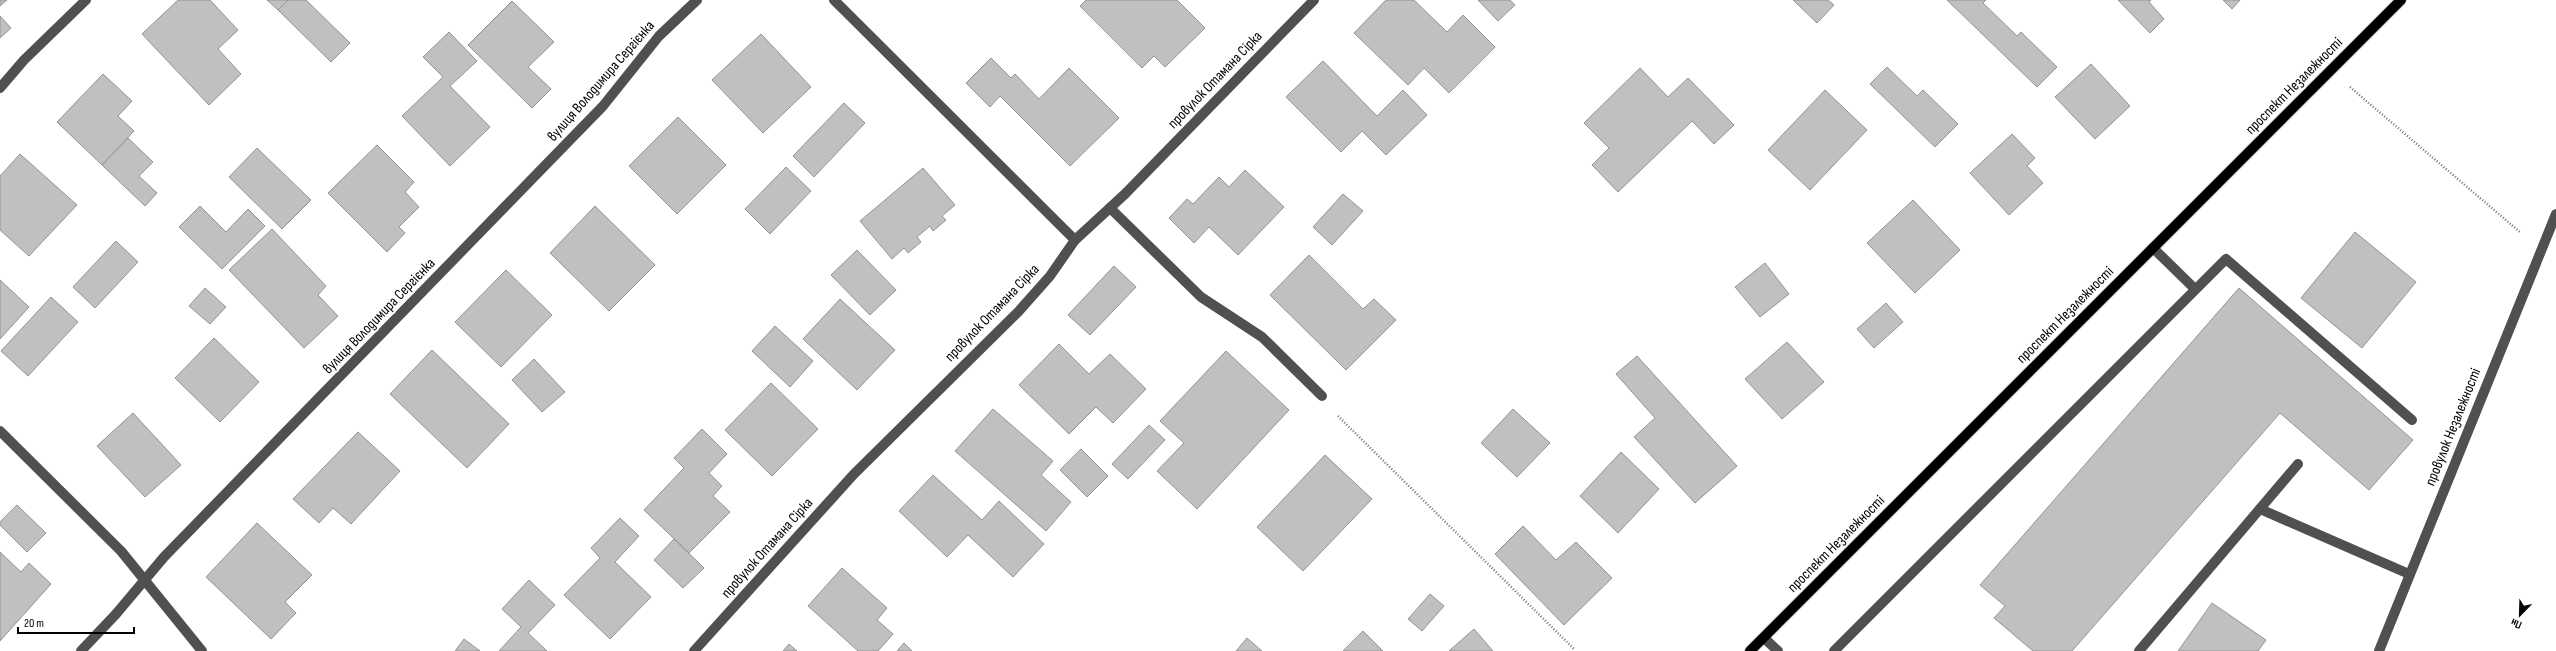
<svg xmlns="http://www.w3.org/2000/svg" width="2556" height="651" font-family="'Sofia Sans Condensed',sans-serif">
<style>
.building{fill:#c0c0c0;stroke:#949494}
.lines{fill:none;stroke-linecap:round;stroke-linejoin:round}
.major-casing{stroke:#dbdbdb;stroke-width:12}
.path{stroke:#727272;stroke-width:2.5;stroke-dasharray:1 2;stroke-linecap:butt}
.minor{stroke:#505050;stroke-width:10}
.major{stroke:#000;stroke-width:10}
.labels{text-anchor:middle;dominant-baseline:central;stroke-width:4;stroke-linejoin:round;paint-order:stroke}
.street-label{font-size:15px;fill:#000;stroke:#fff}
</style>
<rect width="100%" height="100%" fill="#fff"/>
<g class="building">
<polygon points="0,0 7,0 0,6"/>
<polygon points="178,0 210,0 238,30 218,49 241,74 209,105 142,34"/>
<polygon points="267,0 288,0 278,10"/>
<polygon points="288,0 306,0 350,43 331,62 278,10"/>
<polygon points="1086,0 1177,0 1205,28 1165,67 1154,56 1142,68 1080,6"/>
<polygon points="1386,0 1414,0 1447,32 1463,15 1495,47 1449,93 1424,68 1408,85 1354,33"/>
<polygon points="1478,0 1510,0 1515,5 1498,21"/>
<polygon points="1793,0 1828,0 1834,5 1817,23"/>
<polygon points="1947,0 1986,0 1983,3 2017,36 2021,32 2057,67 2037,87"/>
<polygon points="2118,0 2151,0 2149,2 2164,19 2150,33"/>
<polygon points="2223,0 2240,0 2232,9"/>
<polygon points="512,1 554,42 528,67 551,89 532,108 468,45"/>
<polygon points="0,16 11,28 0,38"/>
<polygon points="449,32 477,61 450,86 490,127 450,166 402,116 443,77 423,57"/>
<polygon points="761,34 811,87 763,133 712,80"/>
<polygon points="991,58 1011,78 1015,74 1039,99 1069,68 1119,118 1070,166 1000,96 990,107 966,83"/>
<polygon points="1323,61 1377,116 1403,90 1427,115 1386,155 1362,131 1341,152 1286,97"/>
<polygon points="2091,64 2130,106 2095,139 2055,97"/>
<polygon points="1887,67 1917,96 1923,90 1958,124 1935,147 1870,84"/>
<polygon points="1640,68 1668,97 1688,78 1734,125 1714,144 1692,121 1618,192 1592,165 1609,148 1584,123"/>
<polygon points="103,74 132,101 118,116 134,131 102,165 57,122"/>
<polygon points="1825,90 1867,130 1810,190 1768,150"/>
<polygon points="844,103 865,123 814,177 793,156"/>
<polygon points="678,117 726,165 677,214 629,166"/>
<polygon points="2012,134 2035,158 2027,166 2043,183 2009,215 1970,173"/>
<polygon points="128,138 153,162 139,176 157,193 145,206 102,165"/>
<polygon points="377,145 414,182 405,192 419,207 399,227 405,233 387,252 328,193"/>
<polygon points="257,148 311,200 282,229 229,177"/>
<polygon points="20,154 77,205 29,256 0,230 0,176"/>
<polygon points="786,167 811,191 770,234 745,209"/>
<polygon points="923,168 955,205 942,216 946,220 933,231 930,226 917,237 921,242 908,253 904,248 892,259 860,221"/>
<polygon points="1245,170 1284,207 1238,255 1209,227 1194,243 1169,218 1187,199 1193,204 1219,177 1229,187"/>
<polygon points="1343,194 1363,211 1332,245 1313,227"/>
<polygon points="1913,200 1960,250 1915,293 1867,243"/>
<polygon points="200,206 226,232 248,209 265,226 222,269 179,227"/>
<polygon points="595,206 655,265 609,311 550,253"/>
<polygon points="272,229 326,286 318,295 338,316 304,348 229,270"/>
<polygon points="2355,232 2416,282 2362,348 2301,298"/>
<polygon points="116,241 138,262 95,308 73,287"/>
<polygon points="857,250 896,290 870,315 831,275"/>
<polygon points="1309,255 1363,309 1374,299 1396,320 1346,370 1270,295"/>
<polygon points="1765,263 1789,294 1760,317 1735,287"/>
<polygon points="1114,266 1136,287 1090,335 1068,315"/>
<polygon points="506,270 552,315 501,367 455,322"/>
<polygon points="0,280 29,307 0,339"/>
<polygon points="205,288 226,307 210,324 189,306"/>
<polygon points="2239,288 2413,440 2369,490 2280,413 2072,651 2033,651 1994,618 2005,606 1980,585"/>
<polygon points="51,297 78,322 28,376 1,351"/>
<polygon points="840,299 895,350 857,390 803,339"/>
<polygon points="1886,303 1903,322 1874,348 1857,329"/>
<polygon points="775,326 813,361 790,387 752,351"/>
<polygon points="214,338 259,382 220,422 175,378"/>
<polygon points="1787,342 1824,382 1782,419 1745,379"/>
<polygon points="1059,344 1089,374 1110,354 1146,389 1113,423 1096,407 1069,434 1019,385"/>
<polygon points="432,350 509,424 467,468 390,394"/>
<polygon points="1226,351 1289,410 1197,509 1157,471 1184,443 1160,421"/>
<polygon points="1637,356 1737,466 1695,503 1634,437 1655,418 1616,374"/>
<polygon points="534,359 565,392 542,412 512,380"/>
<polygon points="771,383 818,429 772,476 725,430"/>
<polygon points="993,409 1053,461 1041,475 1071,502 1046,531 955,451"/>
<polygon points="1513,409 1550,443 1517,477 1481,443"/>
<polygon points="133,413 181,465 145,497 97,446"/>
<polygon points="1149,425 1165,440 1128,479 1112,464"/>
<polygon points="702,429 727,454 709,473 722,486 713,496 730,512 689,553 644,510 684,468 674,458"/>
<polygon points="358,432 400,471 351,524 333,508 319,523 293,499"/>
<polygon points="1081,449 1108,476 1087,497 1060,470"/>
<polygon points="1621,452 1659,489 1618,533 1580,496"/>
<polygon points="1325,455 1372,499 1303,571 1257,527"/>
<polygon points="933,475 982,520 999,501 1044,544 1013,577 968,535 947,557 899,511"/>
<polygon points="17,505 46,533 27,552 0,525 0,522"/>
<polygon points="620,518 639,536 615,562 651,597 610,639 564,595 600,558 591,548"/>
<polygon points="257,523 312,575 285,602 296,613 271,639 206,577"/>
<polygon points="1523,526 1556,560 1576,542 1612,578 1564,625 1495,554"/>
<polygon points="674,539 704,568 683,588 654,560"/>
<polygon points="0,552 21,572 29,563 51,584 0,641"/>
<polygon points="842,568 887,608 877,620 893,634 878,651 858,651 808,606"/>
<polygon points="529,580 555,605 528,633 547,651 499,651 521,627 502,609"/>
<polygon points="1430,594 1444,606 1422,631 1408,619"/>
<polygon points="2212,603 2266,640 2258,651 2178,651"/>
<polygon points="1474,629 1493,651 1449,651"/>
<polygon points="1363,631 1383,651 1343,651"/>
<polygon points="1247,638 1262,651 1236,651"/>
<polygon points="464,639 480,651 455,651"/>
<polygon points="904,643 912,651 897,651"/>
<polygon points="789,644 797,651 783,651"/>
</g>
<g class="lines">
<g class="major-casing">
<polyline id="major" points="1750,651 2401,0"/>
</g>
<g class="path">
<polyline points="2350,87 2521,233"/>
<polyline points="1338,416 1574,649"/>
</g>
<g class="minor">
<polyline points="834,0 1075,240"/>
<polyline points="0,88 24,60 86,0"/>
<polyline points="1110,208 1201,297 1262,337 1322,396"/>
<polyline points="2153,248 2195,289"/>
<polyline points="0,431 121,551 202,651"/>
<polyline points="2260,509 2409,574"/>
<polyline points="1764,638 1778,651"/>
<polyline points="81,651 116,614 164,557 603,106 659,36 697,0"/>
<polyline points="694,651 854,474 1019,311 1050,276 1075,240 1125,194 1314,0"/>
<polyline points="1834,651 2226,259 2412,420"/>
<polyline points="2139,651 2298,464"/>
<polyline points="2379,651 2556,214"/>
</g>
<use href="#major" class="major"/>
</g>
<g class="labels">
<g class="street-label">
<text transform="translate(1215 80) rotate(-46)">провулок Отамана Сірка</text>
<text transform="translate(601 81) rotate(-49)">вулиця Володимира Сергієнка</text>
<text transform="translate(2294 86) rotate(-45)">проспект Незалежності</text>
<text transform="translate(992 313) rotate(-46)">провулок Отамана Сірка</text>
<text transform="translate(2065 315) rotate(-45)">проспект Незалежності</text>
<text transform="translate(379 316) rotate(-46)">вулиця Володимира Сергієнка</text>
<text transform="translate(2453 427) rotate(-68)">провулок Незалежності</text>
<text transform="translate(1836 544) rotate(-45)">проспект Незалежності</text>
<text transform="translate(767 548) rotate(-48)">провулок Отамана Сірка</text>
</g>
</g>
<g transform="translate(2520 615) rotate(203)" stroke="#ffffff" stroke-width="3" paint-order="stroke">
<path d="M0-3L7 15L0 10L-7 15Z" fill="#000000"/>
<text y="-6" font-size="11" font-weight="bold" text-anchor="middle" fill="#000000">Пн</text>
</g>
<path d="M18 627v6h116v-6" fill="none" stroke="#000000" stroke-width="2"/>
<text x="24" y="627" font-size="12" fill="#000000" stroke="#ffffff" stroke-width="3" paint-order="stroke">20 m</text>
</svg>
